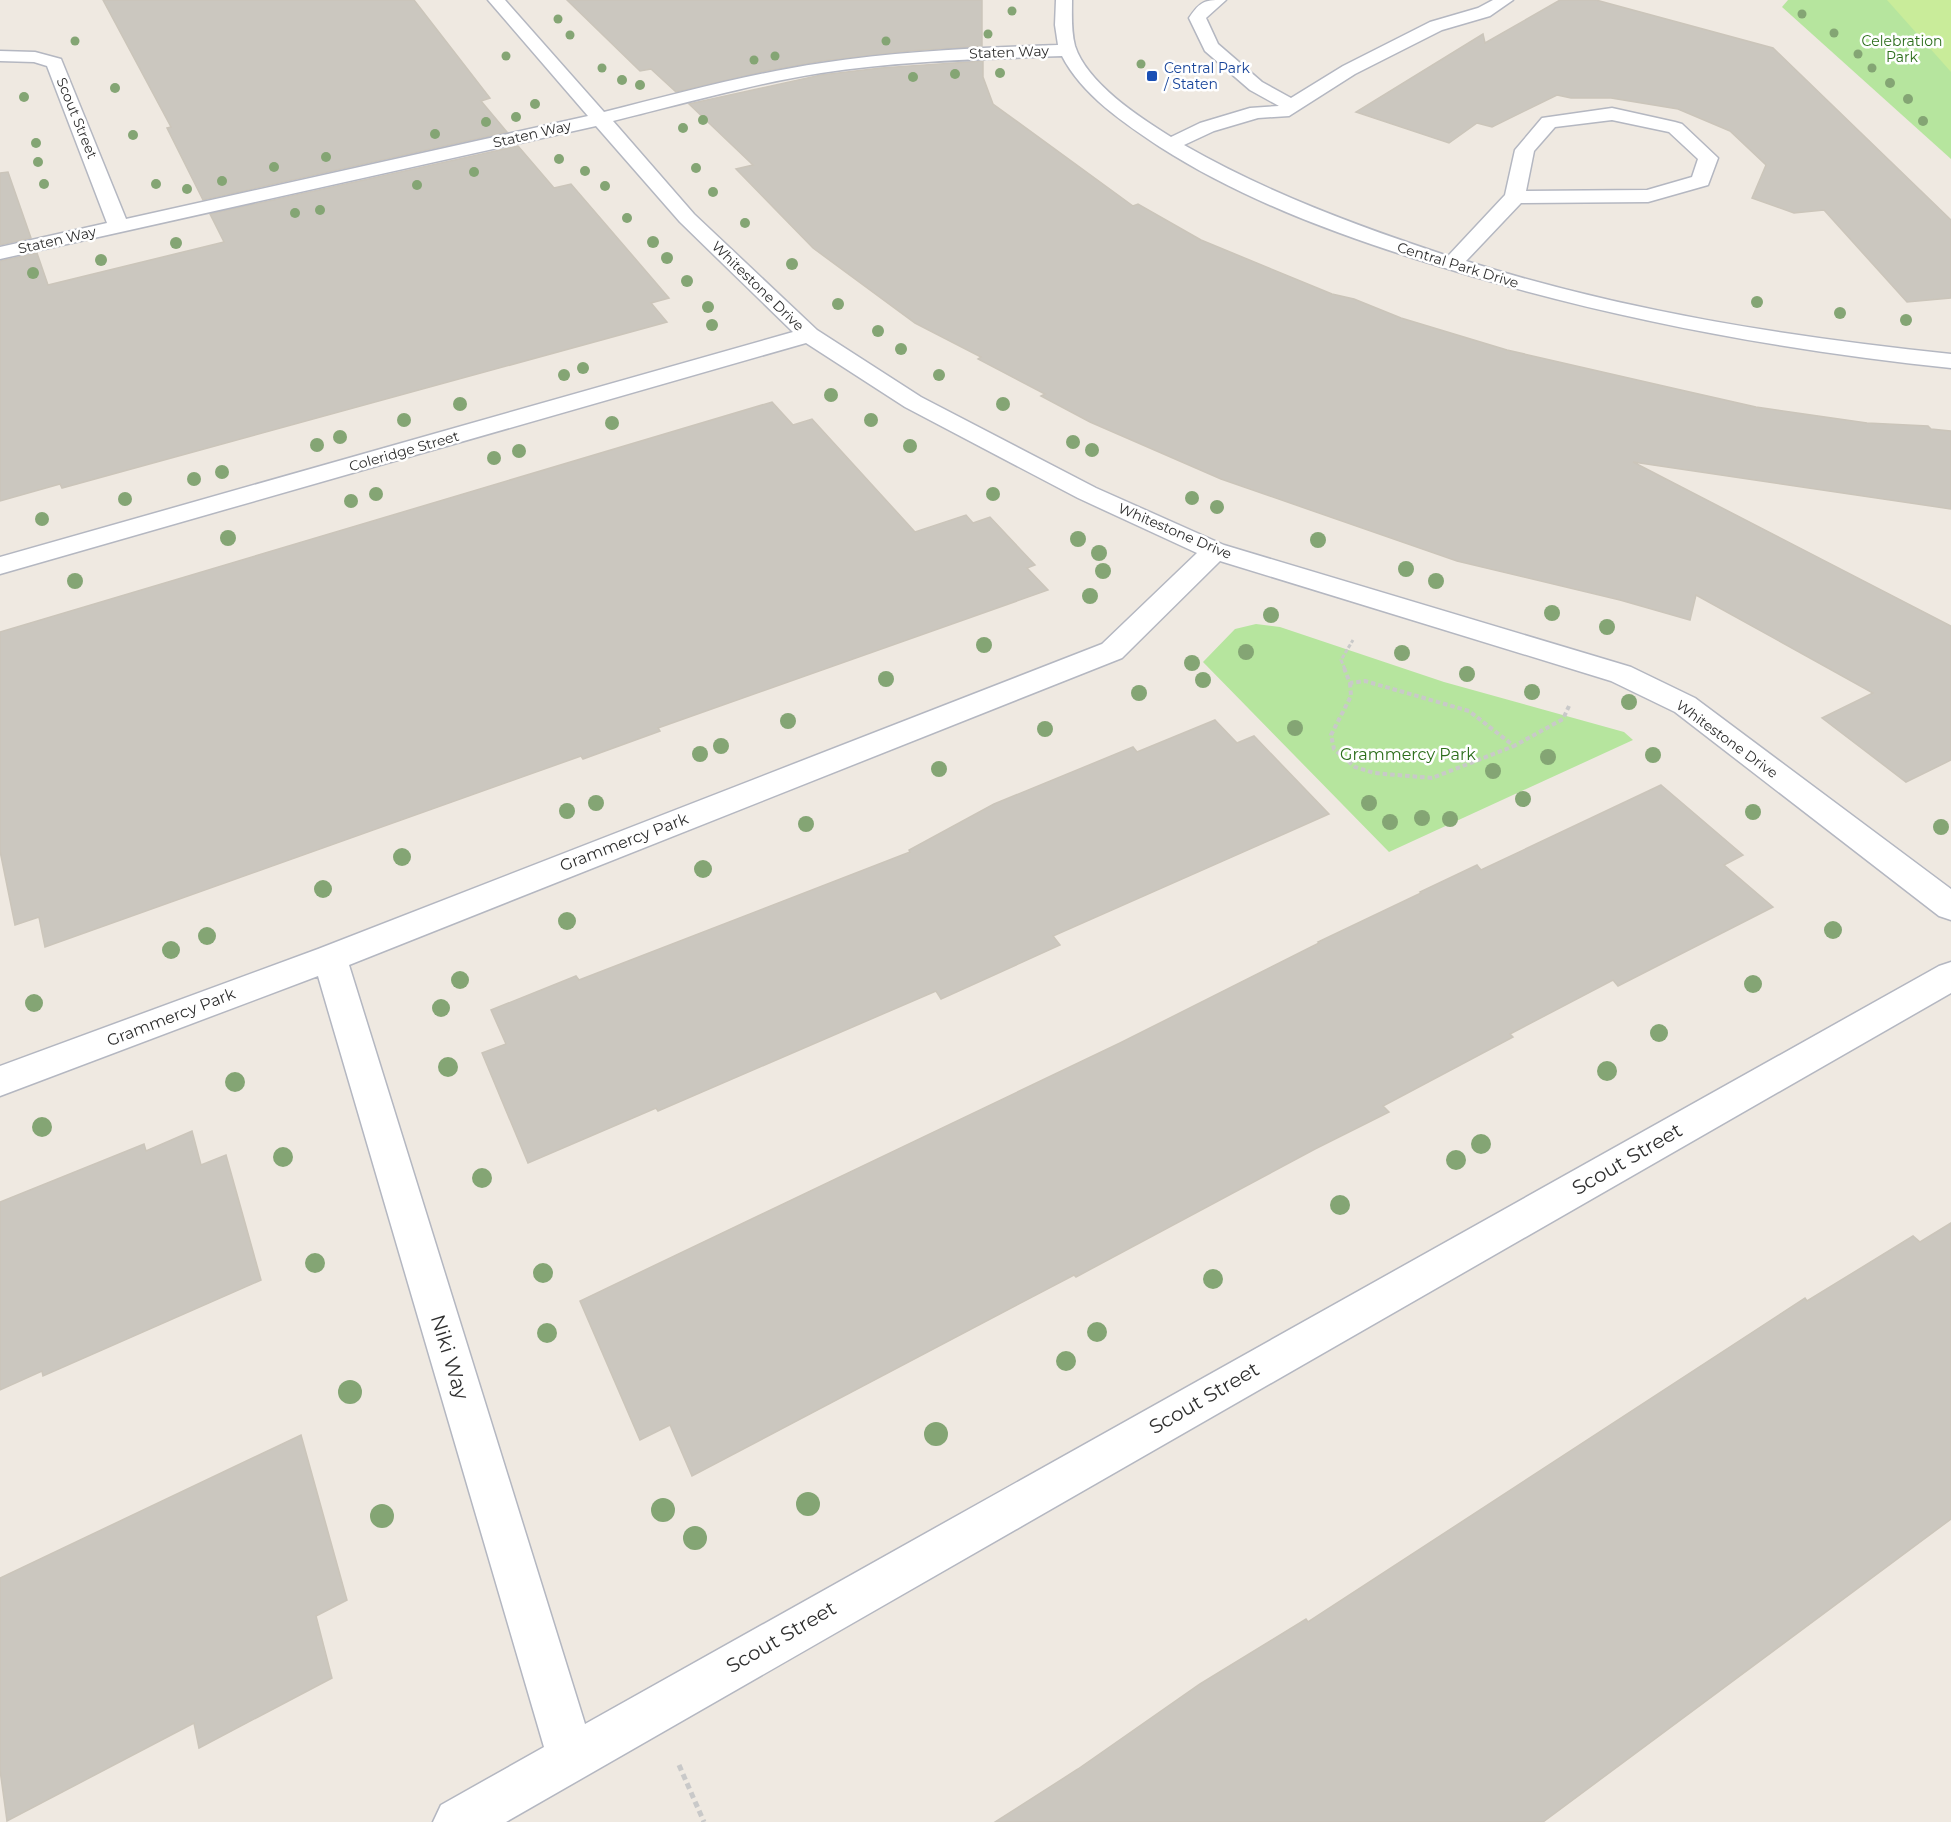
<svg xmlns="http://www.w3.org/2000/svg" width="1951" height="1822" font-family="Montserrat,sans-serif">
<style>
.green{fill:#b6e59e}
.pitch{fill:#c9ec9a}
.building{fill:#cbc7bf;stroke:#cbc5ba;stroke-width:1.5}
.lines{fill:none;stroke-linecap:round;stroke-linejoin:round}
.minor-casing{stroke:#b4b7c1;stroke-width:3}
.path-far2{stroke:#c9c9c9;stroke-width:3;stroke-dasharray:4 2;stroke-linecap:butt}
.path-far1{stroke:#c9c9c9;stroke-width:4;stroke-dasharray:4.5 3;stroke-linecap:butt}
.path{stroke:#c9c9c9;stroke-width:5;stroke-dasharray:6 4;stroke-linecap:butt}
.minor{fill:#fff;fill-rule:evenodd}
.tree{fill:#84a574}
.transit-dot{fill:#1a4fb4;stroke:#fff;stroke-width:2}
.labels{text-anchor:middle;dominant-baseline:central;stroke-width:5;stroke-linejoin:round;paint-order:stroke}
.far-park-label{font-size:14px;fill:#2c6e1b;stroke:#fff}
.far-street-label{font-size:14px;fill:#2e2e2e;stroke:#fff}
.far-transit-label{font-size:14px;fill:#164399;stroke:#fff;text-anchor:start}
.park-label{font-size:16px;fill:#2c6e1b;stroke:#fff}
.street-label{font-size:16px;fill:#2e2e2e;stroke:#fff}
.near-street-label{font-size:20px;fill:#2e2e2e;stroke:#fff}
</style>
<rect width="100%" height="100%" fill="#efe9e1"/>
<g class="green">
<polygon points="1788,0 1951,0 1951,159 1782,7"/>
<polygon points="1256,624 1280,627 1444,682 1624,732 1633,740 1389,852 1203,662 1235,629"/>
</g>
<polygon class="pitch" points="1887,0 1951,0 1951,72"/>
<g class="building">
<polygon points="103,0 414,0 490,98 481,101 507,132 203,200 167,128 171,127"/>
<polygon points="567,0 982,0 982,46 910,51 822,61 766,71 676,92 651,69 640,71"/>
<polygon points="1560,0 1596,0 1773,48 1951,220 1951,298 1907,302 1824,210 1794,213 1752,198 1766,165 1730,131 1678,109 1611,98 1571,98 1557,95 1492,127 1477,123 1449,143 1356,112 1483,34 1485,43"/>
<polygon points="983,61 983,77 993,104 1133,206 1138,204 1201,240 1332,294 1354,299 1401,318 1507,350 1681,390 1756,407 1867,423 1928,426 1931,429 1951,431 1951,509 1633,462 1951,626 1951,760 1906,782 1822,718 1873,693 1696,595 1690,620 1620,600 1457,561 1221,479 1090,422 1041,396 1045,394 978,359 981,357 915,323 813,248 736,169 753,165 689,104 821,75 881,68"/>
<polygon points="518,146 554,188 571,184 669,298 651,303 667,322 62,488 60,484 0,501 0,261 37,253 48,285 224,242 210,214"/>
<polygon points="8,172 31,238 0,245 0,173"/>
<polygon points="772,402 793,425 812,419 915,532 966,515 973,523 990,517 1035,565 1027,568 1048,590 658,728 660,731 583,759 581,756 45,947 39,917 15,925 0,851 0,632"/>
<polygon points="1215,720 1237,743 1254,736 1329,814 1053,936 1060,945 941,999 936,991 658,1111 656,1108 528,1163 482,1053 506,1044 491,1010 576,976 579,980 910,852 909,850 994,804 1133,747 1137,752"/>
<polygon points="1661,785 1743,855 1724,865 1773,907 1618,986 1613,980 1510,1034 1513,1037 1383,1106 1389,1112 1315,1149 1076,1277 1074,1275 692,1476 670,1425 640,1440 580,1301 1120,1043 1319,943 1318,942 1421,893 1420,892 1477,865 1481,870"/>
<polygon points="192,1131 201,1165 226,1155 261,1280 43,1376 42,1371 0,1390 0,1202 144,1144 146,1151"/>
<polygon points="1951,1223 1951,1519 1543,1822 995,1822 1078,1769 1200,1684 1306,1619 1308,1622 1805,1298 1807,1301 1913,1236 1920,1242"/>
<polygon points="301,1435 347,1600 316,1616 332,1678 199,1748 194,1723 7,1821 0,1770 0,1578"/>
</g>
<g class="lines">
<g class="minor-casing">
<path id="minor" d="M 488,0 L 505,0 L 604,112 C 676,94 748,74 822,63 C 900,51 979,48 1058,45 L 1055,25 L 1056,0 L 1072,0 C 1072,15 1071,31 1075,46 C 1087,83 1139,117 1171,137 L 1200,123 L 1250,108 L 1279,106 L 1250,90 L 1205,51 L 1189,18 C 1201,0 1205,0 1226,0 L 1206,18 L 1218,44 L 1262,82 L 1291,98 L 1343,66 L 1430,22 L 1478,8 L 1493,0 L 1513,0 L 1490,16 L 1442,30 L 1355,74 L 1289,116 L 1258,118 L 1214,131 L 1184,145 C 1268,193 1357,226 1448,256 L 1505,195 L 1515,150 L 1542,118 L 1612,108 L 1675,122 L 1682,124 L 1718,158 L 1708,185 L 1648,202 L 1521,203 L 1466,261 C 1623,311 1787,337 1951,354 L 1951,368 C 1769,349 1591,315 1416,259 C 1328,231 1238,197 1160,147 C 1124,123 1082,95 1062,56 C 982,59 901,61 821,73 C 751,84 682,104 613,121 L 694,214 L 817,330 L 921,397 L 1096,488 L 1224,545 L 1631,667 L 1695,698 L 1951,889 L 1951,920 L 1939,916 L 1675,712 L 1611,681 L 1220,561 L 1122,658 L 349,965 L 585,1724 L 1939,966 L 1951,962 L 1951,993 L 506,1822 L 433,1822 L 441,1805 L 544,1747 L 318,976 L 0,1096 L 0,1066 L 318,949 L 1102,644 L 1197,553 L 1078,498 L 905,407 L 806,343 L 0,574 L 0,557 L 793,332 L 680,222 L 596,126 L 0,259 L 0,247 L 107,223 L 47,66 L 34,62 L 0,61 L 0,51 L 35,52 L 61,59 L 126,219 L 588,116 ZM 1612,120 L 1669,132 L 1698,159 L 1692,177 L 1647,190 L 1526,191 L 1534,151 L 1555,127 Z"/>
</g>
<polyline class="path-far2" points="1345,669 1341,660 1353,640"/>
<g class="path-far1">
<polyline points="1344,668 1350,683 1365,681 1469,711 1514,746 1563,719 1569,706"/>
<polyline points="1350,683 1351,696 1331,735 1334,749 1355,767 1374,773 1432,778 1514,746"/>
</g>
<polyline class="path" points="679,1765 704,1822"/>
<use href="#minor" class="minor"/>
</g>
<g class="tree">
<circle cx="1012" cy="11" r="4.5"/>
<circle cx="1802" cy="14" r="4.5"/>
<circle cx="558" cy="19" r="4.5"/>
<circle cx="1834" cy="33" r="4.5"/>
<circle cx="988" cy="34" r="4.5"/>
<circle cx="570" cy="35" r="4.5"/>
<circle cx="75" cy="41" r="4.5"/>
<circle cx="886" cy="41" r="4.5"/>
<circle cx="1858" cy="54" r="4.5"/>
<circle cx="506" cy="56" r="4.5"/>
<circle cx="775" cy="56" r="4.5"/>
<circle cx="754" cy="60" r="4.5"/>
<circle cx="1141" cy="64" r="4.5"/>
<circle cx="602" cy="68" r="4.5"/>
<circle cx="1872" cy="68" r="4.5"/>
<circle cx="1000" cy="73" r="5"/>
<circle cx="955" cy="74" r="5"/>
<circle cx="913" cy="77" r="5"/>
<circle cx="622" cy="80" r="5"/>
<circle cx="1890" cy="83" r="5"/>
<circle cx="640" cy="85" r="5"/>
<circle cx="115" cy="88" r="5"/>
<circle cx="24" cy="97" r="5"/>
<circle cx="1908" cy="99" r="5"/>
<circle cx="535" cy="104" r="5"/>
<circle cx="516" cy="117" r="5"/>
<circle cx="703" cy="120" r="5"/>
<circle cx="1923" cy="121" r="5"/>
<circle cx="486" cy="122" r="5"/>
<circle cx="683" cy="128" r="5"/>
<circle cx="435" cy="134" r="5"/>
<circle cx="133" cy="135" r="5"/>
<circle cx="36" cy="143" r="5"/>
<circle cx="326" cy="157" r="5"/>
<circle cx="559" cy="159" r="5"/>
<circle cx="38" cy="162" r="5"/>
<circle cx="274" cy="167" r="5"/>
<circle cx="696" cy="168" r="5"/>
<circle cx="585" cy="171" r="5"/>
<circle cx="474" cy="172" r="5"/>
<circle cx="222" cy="181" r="5"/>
<circle cx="44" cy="184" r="5"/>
<circle cx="156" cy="184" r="5"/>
<circle cx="417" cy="185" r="5"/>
<circle cx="605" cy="186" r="5"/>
<circle cx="187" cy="189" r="5"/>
<circle cx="713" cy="192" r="5"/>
<circle cx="320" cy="210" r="5"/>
<circle cx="295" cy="213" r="5"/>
<circle cx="627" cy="218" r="5"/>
<circle cx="745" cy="223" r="5"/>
<circle cx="653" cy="242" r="6"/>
<circle cx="176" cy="243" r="6"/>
<circle cx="667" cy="258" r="6"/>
<circle cx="101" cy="260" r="6"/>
<circle cx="792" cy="264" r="6"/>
<circle cx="33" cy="273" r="6"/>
<circle cx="687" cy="281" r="6"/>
<circle cx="1757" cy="302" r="6"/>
<circle cx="838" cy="304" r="6"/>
<circle cx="708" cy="307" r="6"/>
<circle cx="1840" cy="313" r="6"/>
<circle cx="1906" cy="320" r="6"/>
<circle cx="712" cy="325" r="6"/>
<circle cx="878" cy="331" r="6"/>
<circle cx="901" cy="349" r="6"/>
<circle cx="583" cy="368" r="6"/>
<circle cx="564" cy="375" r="6"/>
<circle cx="939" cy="375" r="6"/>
<circle cx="831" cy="395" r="7"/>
<circle cx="460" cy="404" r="7"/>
<circle cx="1003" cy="404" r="7"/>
<circle cx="404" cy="420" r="7"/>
<circle cx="871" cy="420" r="7"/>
<circle cx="612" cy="423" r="7"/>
<circle cx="340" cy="437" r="7"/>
<circle cx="1073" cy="442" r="7"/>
<circle cx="317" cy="445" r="7"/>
<circle cx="910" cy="446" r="7"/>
<circle cx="1092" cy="450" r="7"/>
<circle cx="519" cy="451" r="7"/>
<circle cx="494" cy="458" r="7"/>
<circle cx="222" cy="472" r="7"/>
<circle cx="194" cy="479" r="7"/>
<circle cx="376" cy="494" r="7"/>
<circle cx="993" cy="494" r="7"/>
<circle cx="1192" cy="498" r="7"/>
<circle cx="125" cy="499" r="7"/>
<circle cx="351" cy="501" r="7"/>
<circle cx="1217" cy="507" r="7"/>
<circle cx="42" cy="519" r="7"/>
<circle cx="228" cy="538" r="8"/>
<circle cx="1078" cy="539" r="8"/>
<circle cx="1318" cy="540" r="8"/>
<circle cx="1099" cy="553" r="8"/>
<circle cx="1406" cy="569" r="8"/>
<circle cx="1103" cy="571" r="8"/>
<circle cx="75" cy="581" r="8"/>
<circle cx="1436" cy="581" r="8"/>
<circle cx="1090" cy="596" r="8"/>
<circle cx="1552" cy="613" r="8"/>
<circle cx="1271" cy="615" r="8"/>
<circle cx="1607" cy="627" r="8"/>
<circle cx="984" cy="645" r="8"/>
<circle cx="1246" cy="652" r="8"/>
<circle cx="1402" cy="653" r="8"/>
<circle cx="1192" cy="663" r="8"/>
<circle cx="1467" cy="674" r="8"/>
<circle cx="886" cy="679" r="8"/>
<circle cx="1203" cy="680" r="8"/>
<circle cx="1532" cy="692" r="8"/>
<circle cx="1139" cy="693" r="8"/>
<circle cx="1629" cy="702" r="8"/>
<circle cx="788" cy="721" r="8"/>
<circle cx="1295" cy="728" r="8"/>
<circle cx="1045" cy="729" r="8"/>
<circle cx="721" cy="746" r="8"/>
<circle cx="700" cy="754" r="8"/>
<circle cx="1653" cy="755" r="8"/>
<circle cx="1548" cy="757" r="8"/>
<circle cx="939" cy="769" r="8"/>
<circle cx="1493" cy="771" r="8"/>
<circle cx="1523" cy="799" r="8"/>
<circle cx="596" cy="803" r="8"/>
<circle cx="1369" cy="803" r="8"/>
<circle cx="567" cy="811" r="8"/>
<circle cx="1753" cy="812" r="8"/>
<circle cx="1422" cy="818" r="8"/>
<circle cx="1450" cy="819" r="8"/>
<circle cx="1390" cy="822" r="8"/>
<circle cx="806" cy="824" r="8"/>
<circle cx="1941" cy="827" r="8"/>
<circle cx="402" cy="857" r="9"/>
<circle cx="703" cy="869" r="9"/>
<circle cx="323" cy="889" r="9"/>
<circle cx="567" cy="921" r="9"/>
<circle cx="1833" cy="930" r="9"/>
<circle cx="207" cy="936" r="9"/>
<circle cx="171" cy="950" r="9"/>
<circle cx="460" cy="980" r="9"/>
<circle cx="1753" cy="984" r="9"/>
<circle cx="34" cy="1003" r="9"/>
<circle cx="441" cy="1008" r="9"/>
<circle cx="1659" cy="1033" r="9"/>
<circle cx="448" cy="1067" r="10"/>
<circle cx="1607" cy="1071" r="10"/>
<circle cx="235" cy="1082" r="10"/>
<circle cx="42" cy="1127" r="10"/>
<circle cx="1481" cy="1144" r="10"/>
<circle cx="283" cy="1157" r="10"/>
<circle cx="1456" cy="1160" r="10"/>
<circle cx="482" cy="1178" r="10"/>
<circle cx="1340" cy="1205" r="10"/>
<circle cx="315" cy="1263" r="10"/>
<circle cx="543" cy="1273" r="10"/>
<circle cx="1213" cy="1279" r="10"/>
<circle cx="1097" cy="1332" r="10"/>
<circle cx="547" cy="1333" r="10"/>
<circle cx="1066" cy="1361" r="10"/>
<circle cx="350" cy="1392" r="12"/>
<circle cx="936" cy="1434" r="12"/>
<circle cx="808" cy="1504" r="12"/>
<circle cx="663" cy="1510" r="12"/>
<circle cx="382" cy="1516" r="12"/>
<circle cx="695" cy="1538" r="12"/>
</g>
<rect class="transit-dot" x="1146" y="70" width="12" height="12" rx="3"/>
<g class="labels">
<g class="far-park-label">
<text x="1902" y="41">Celebration<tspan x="1902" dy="16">Park</tspan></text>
</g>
<g class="far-street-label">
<text transform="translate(1009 52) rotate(-2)">Staten Way</text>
<text transform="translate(77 118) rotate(68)">Scout Street</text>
<text transform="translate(532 134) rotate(-13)">Staten Way</text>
<text transform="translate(57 240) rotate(-13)">Staten Way</text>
<text transform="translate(1458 265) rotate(17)">Central Park Drive</text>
<text transform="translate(758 286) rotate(44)">Whitestone Drive</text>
<text transform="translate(404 451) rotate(-16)">Coleridge Street</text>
<text transform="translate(1175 531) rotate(23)">Whitestone Drive</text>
<text transform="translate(1727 739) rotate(36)">Whitestone Drive</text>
</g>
<g class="far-transit-label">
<text x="1164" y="68">Central Park<tspan x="1164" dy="16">/ Staten</tspan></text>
</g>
<g class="park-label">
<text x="1408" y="754">Grammercy Park</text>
</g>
<g class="street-label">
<text transform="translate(624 842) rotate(-21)">Grammercy Park</text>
<text transform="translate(171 1017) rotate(-21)">Grammercy Park</text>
</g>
<g class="near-street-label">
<text transform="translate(1627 1159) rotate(-30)">Scout Street</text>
<text transform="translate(450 1357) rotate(73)">Niki Way</text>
<text transform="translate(1204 1398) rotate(-30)">Scout Street</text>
<text transform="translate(781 1637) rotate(-30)">Scout Street</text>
</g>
</g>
</svg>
